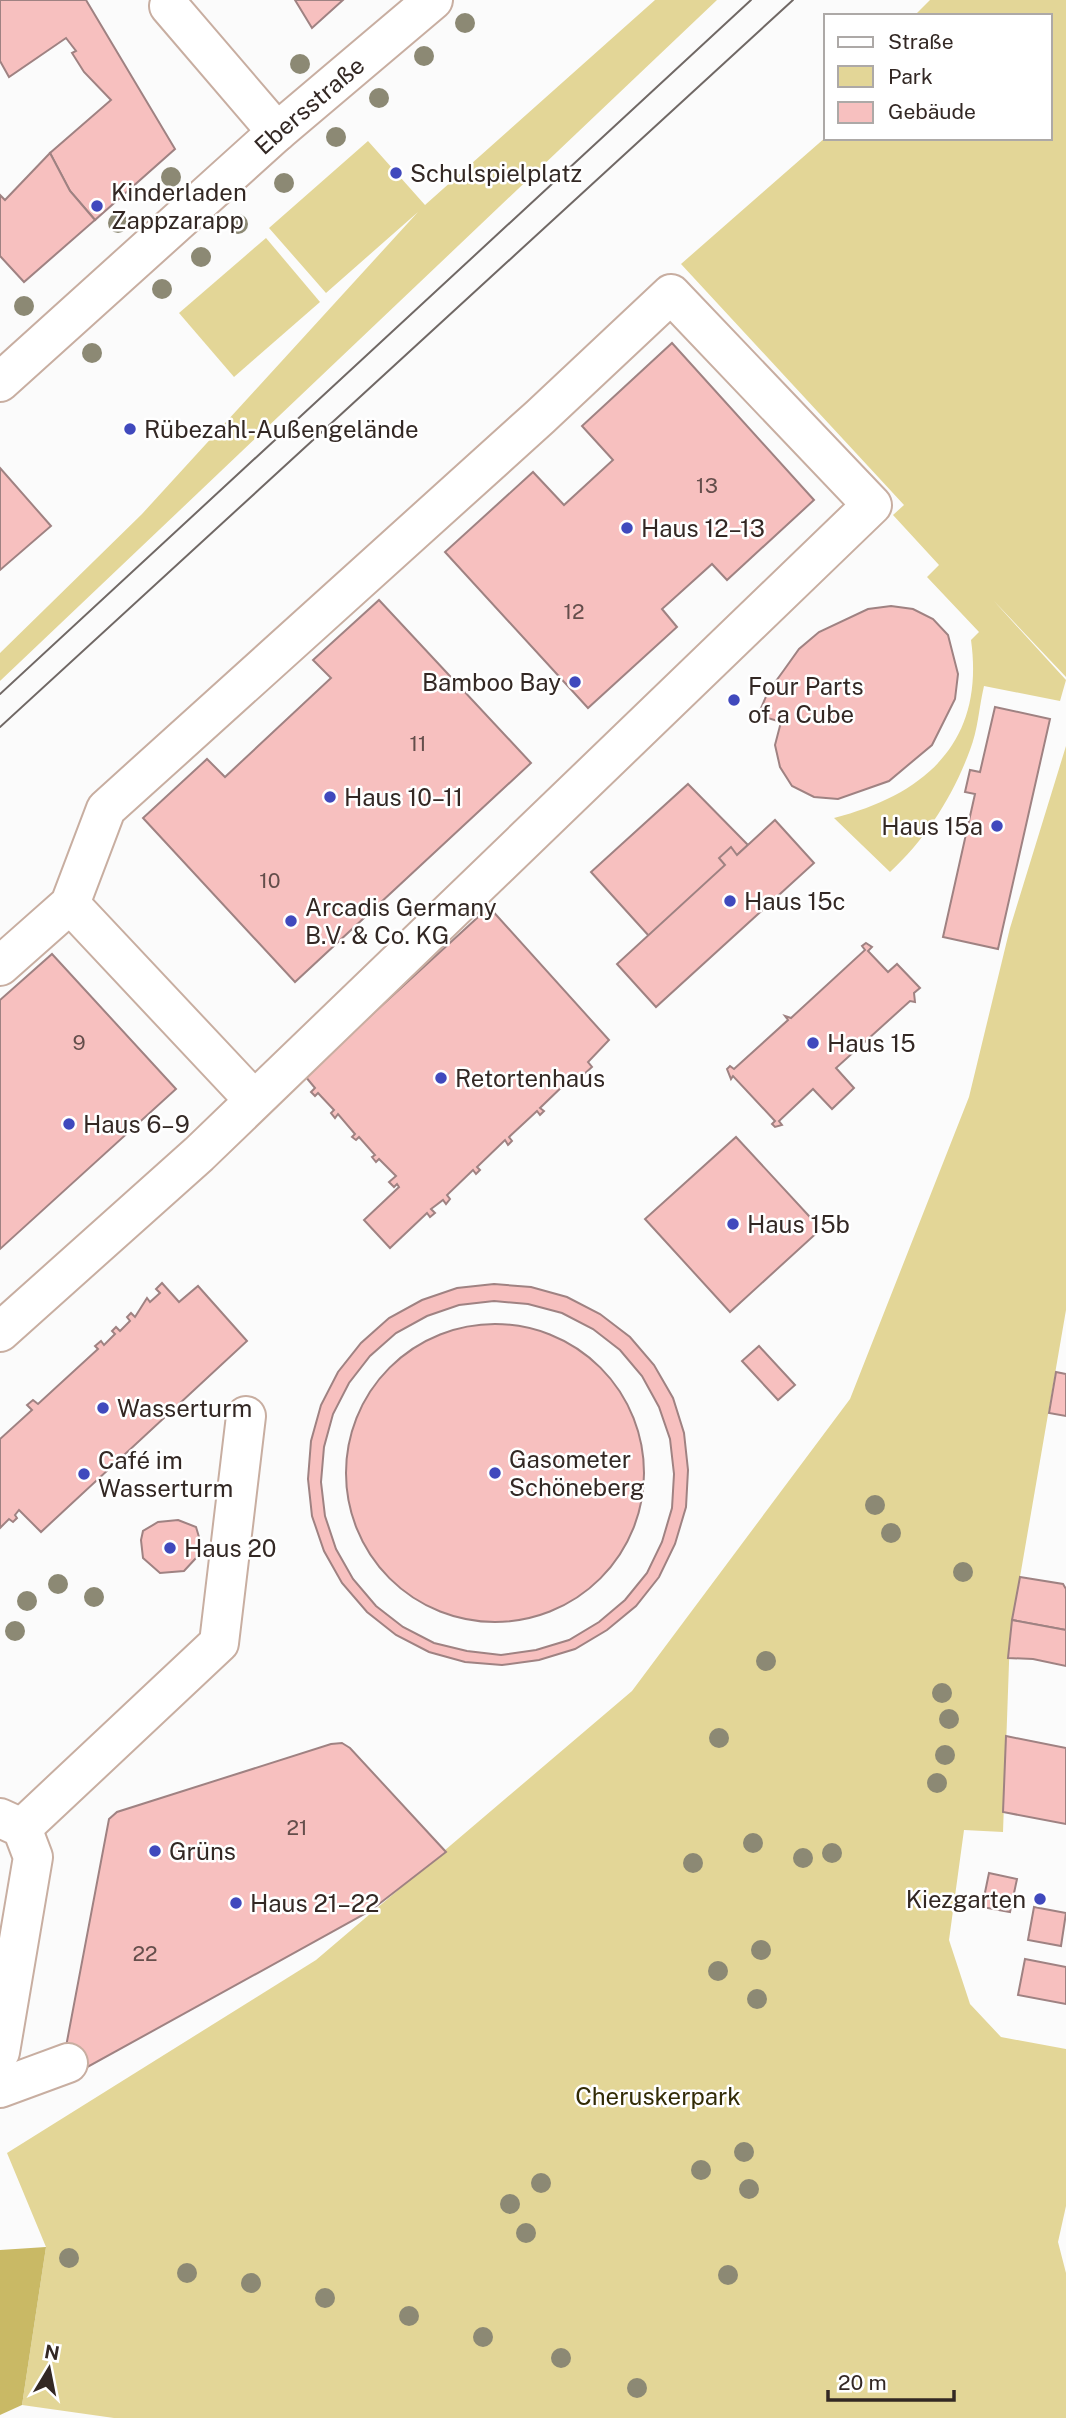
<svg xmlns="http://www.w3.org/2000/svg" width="1066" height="2418" font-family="'Public Sans',sans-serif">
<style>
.green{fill:#e3d697}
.forest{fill:#c9b965}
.building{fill:#f7c0bf;stroke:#9f8282;stroke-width:2;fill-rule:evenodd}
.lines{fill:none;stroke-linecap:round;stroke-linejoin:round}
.minor-casing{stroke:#c8aea1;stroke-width:42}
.minor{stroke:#fff;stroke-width:38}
.tram{stroke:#706865;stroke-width:2}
.tree{fill:#8c8974}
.poi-dot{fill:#4049bd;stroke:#fff;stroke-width:2.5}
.labels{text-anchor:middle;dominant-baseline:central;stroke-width:5;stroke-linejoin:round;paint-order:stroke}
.number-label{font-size:21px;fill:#644e4b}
.street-label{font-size:24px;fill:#332824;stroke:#fff}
.poi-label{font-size:24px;fill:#332824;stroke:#fff;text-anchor:start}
.park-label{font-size:24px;fill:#322b05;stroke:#fff}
</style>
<rect width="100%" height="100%" fill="#fbfbfb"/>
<g class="green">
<polygon points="655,0 717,0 0,681 0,653 142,514 418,212 326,293 269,228 368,141 425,205"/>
<path d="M 930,0 L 1066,0 L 1066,677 L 993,600 L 1066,680 L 1060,701 L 984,686 C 979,707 978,730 970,750 C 953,796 926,839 890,872 L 834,818 C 927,794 985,741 971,640 L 979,632 L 927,577 L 939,565 L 893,515 L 904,505 L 681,264 L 826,137 L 1050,138 L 1050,16 L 914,16 Z"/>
<polygon points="266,238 320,302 234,377 179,313"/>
<polygon points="1066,746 1066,1310 1010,1635 1003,1832 964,1830 949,1940 970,2004 1001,2037 1066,2049 1066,2206 1058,2242 1066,2273 1066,2418 114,2418 22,2405 46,2247 7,2153 316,1960 632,1691 850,1399 969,1097 1010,928"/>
</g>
<polygon class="forest" points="46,2247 22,2405 0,2415 0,2250"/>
<g class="building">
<polygon points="0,0 86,0 175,149 95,220 70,191 50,153 111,100 84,72 72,53 76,51 66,38 9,77 0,61"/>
<polygon points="295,0 343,0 312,28"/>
<polygon points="50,153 70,191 95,220 24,282 0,256 0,195 5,200"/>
<polygon points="672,343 814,500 727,580 712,564 662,609 677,627 588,708 445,552 533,472 564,505 613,460 582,426"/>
<polygon points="0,468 51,526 0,570"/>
<polygon points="379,600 531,763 295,982 143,818 207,759 225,777 331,678 313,660"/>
<polygon points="891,606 913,609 933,619 948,635 958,674 955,699 932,745 889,781 838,799 814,797 792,786 780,767 775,745 781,722 758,715 768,692 784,670 799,649 819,632 868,609"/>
<polygon points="995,707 1050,719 998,949 943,937 975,794 965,792 970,770 980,772"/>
<polygon points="688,784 748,845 649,936 591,872"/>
<polygon points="775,820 814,863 656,1007 617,964 725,865 719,858 731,847 737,855"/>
<polygon points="489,907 609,1040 588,1062 592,1067 572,1085 568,1081 540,1108 544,1111 540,1115 537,1111 509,1137 512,1141 508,1145 505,1140 477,1167 480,1170 476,1174 473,1170 447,1195 450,1199 446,1204 443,1200 431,1209 435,1213 430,1217 427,1213 390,1248 364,1220 399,1187 397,1184 394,1187 389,1182 396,1176 379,1159 376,1162 372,1157 375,1155 359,1137 356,1140 352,1137 355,1134 338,1114 335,1118 331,1113 334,1110 318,1093 315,1096 311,1092 315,1088 305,1076"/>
<polygon points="866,943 872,947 868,951 888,972 897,964 920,988 914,993 915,1002 910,1001 836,1068 854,1088 832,1109 813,1089 779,1121 782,1125 775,1127 772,1124 775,1121 733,1076 731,1079 727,1069 730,1066 734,1069 788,1020 785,1016 791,1018 865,950 862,946"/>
<polygon points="52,954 176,1089 0,1249 0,1000"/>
<polygon points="736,1137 821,1229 730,1312 645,1219"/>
<polygon points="162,1283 179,1302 198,1286 247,1341 41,1532 19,1510 15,1515 17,1518 13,1522 9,1519 0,1528 0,1439 32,1410 27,1405 33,1400 38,1404 98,1349 95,1346 101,1341 104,1345 115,1334 112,1331 116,1327 120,1331 130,1321 127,1317 131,1313 135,1317 147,1298 150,1302 160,1293 156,1289"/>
<path d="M 494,1284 L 531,1287 L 567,1297 L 600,1314 L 630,1337 L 654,1365 L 673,1398 L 684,1433 L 688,1470 L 686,1507 L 675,1544 L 659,1577 L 636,1606 L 607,1630 L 575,1649 L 539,1660 L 502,1665 L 465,1662 L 429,1652 L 396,1635 L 367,1612 L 342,1583 L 324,1551 L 312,1516 L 308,1479 L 311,1441 L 321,1405 L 338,1372 L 361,1343 L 389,1318 L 422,1300 L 457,1288 ZM 494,1301 L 528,1304 L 562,1313 L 593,1329 L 620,1350 L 642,1376 L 659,1407 L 670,1439 L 674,1474 L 672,1508 L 662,1542 L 647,1573 L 625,1600 L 599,1622 L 569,1640 L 536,1650 L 501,1655 L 467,1651 L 434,1643 L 403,1627 L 376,1606 L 353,1579 L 336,1549 L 325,1516 L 321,1482 L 324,1447 L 333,1414 L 349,1383 L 370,1356 L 396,1333 L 427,1316 L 459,1305 Z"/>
<circle cx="495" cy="1473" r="149"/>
<polygon points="759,1346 795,1385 778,1400 742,1361"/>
<polygon points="1056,1372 1066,1374 1066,1416 1049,1413"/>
<polygon points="178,1520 196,1527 199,1537 196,1558 184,1571 160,1573 143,1558 141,1540 143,1531 158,1522"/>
<polygon points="1020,1577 1063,1584 1066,1589 1066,1630 1012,1620"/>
<polygon points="1012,1620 1066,1630 1066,1666 1033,1659 1008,1658"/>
<polygon points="1006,1736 1066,1748 1066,1824 1003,1812"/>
<polygon points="342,1743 350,1748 446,1852 370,1911 82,2070 65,2052 109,1819 117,1812 331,1744"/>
<polygon points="989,1873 1017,1879 1010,1912 982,1907"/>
<polygon points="1034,1907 1066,1913 1061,1946 1028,1940"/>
<polygon points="1025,1959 1066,1967 1066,2004 1018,1995"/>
</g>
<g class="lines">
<g class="minor-casing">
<g id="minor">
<polyline points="169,6 277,132"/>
<path id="s1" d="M 0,382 L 277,132 L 433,0"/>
<polyline points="70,904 254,1100"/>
<polyline points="0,966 70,904 106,809 540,417 671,294 872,505 199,1154 0,1332"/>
<polyline points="0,1818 22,1828 33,1857 0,2052"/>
<polyline points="22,1828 219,1643 246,1416"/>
<polyline points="0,2088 68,2063"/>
</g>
</g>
<use href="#minor" class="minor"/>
<g class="tram">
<polyline points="0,694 751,0"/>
<polyline points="0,727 793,0"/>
</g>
</g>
<g class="tree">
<circle cx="465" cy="23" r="10"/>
<circle cx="424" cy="56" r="10"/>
<circle cx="300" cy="64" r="10"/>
<circle cx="379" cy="98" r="10"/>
<circle cx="336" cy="137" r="10"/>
<circle cx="171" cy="177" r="10"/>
<circle cx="284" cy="183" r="10"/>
<circle cx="118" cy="223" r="10"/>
<circle cx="238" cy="224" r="10"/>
<circle cx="201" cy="257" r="10"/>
<circle cx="162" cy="289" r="10"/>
<circle cx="24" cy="306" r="10"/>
<circle cx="92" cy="353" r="10"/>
<circle cx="875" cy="1505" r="10"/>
<circle cx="891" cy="1533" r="10"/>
<circle cx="963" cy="1572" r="10"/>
<circle cx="58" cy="1584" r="10"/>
<circle cx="94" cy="1597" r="10"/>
<circle cx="27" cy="1601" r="10"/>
<circle cx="15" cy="1631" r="10"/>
<circle cx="766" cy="1661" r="10"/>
<circle cx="942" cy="1693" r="10"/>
<circle cx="949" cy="1719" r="10"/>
<circle cx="719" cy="1738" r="10"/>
<circle cx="945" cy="1755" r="10"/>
<circle cx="937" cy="1783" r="10"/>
<circle cx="753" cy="1843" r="10"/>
<circle cx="832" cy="1853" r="10"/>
<circle cx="803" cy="1858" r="10"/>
<circle cx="693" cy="1863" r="10"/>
<circle cx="761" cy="1950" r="10"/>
<circle cx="718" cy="1971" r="10"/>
<circle cx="757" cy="1999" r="10"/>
<circle cx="744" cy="2152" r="10"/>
<circle cx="701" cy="2170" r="10"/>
<circle cx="541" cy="2183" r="10"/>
<circle cx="749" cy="2189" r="10"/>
<circle cx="510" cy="2204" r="10"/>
<circle cx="526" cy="2233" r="10"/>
<circle cx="69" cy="2258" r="10"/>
<circle cx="187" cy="2273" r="10"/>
<circle cx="728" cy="2275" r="10"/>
<circle cx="251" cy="2283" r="10"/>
<circle cx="325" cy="2298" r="10"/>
<circle cx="409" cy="2316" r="10"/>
<circle cx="483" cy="2337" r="10"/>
<circle cx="561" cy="2358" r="10"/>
<circle cx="637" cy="2388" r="10"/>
</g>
<g class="poi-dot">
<circle cx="396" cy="173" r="7"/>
<circle cx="97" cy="206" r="7"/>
<circle cx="130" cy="429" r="7"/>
<circle cx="627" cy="528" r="7"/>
<circle cx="575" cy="682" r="7"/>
<circle cx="734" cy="700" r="7"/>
<circle cx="330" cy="797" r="7"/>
<circle cx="997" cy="826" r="7"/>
<circle cx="730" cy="901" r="7"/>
<circle cx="291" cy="921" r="7"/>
<circle cx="813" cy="1043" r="7"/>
<circle cx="441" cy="1078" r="7"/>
<circle cx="69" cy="1124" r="7"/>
<circle cx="733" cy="1224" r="7"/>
<circle cx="103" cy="1408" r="7"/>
<circle cx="495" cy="1473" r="7"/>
<circle cx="84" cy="1474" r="7"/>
<circle cx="170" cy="1548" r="7"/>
<circle cx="155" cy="1851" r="7"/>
<circle cx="1040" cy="1899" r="7"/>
<circle cx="236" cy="1903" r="7"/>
</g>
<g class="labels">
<g class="number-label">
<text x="707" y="485">13</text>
<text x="574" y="611">12</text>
<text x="418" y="743">11</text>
<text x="270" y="880">10</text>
<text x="79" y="1042">9</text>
<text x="297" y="1827">21</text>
<text x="145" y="1953">22</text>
</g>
<g class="street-label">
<text stroke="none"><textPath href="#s1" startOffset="415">Ebersstraße</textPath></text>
</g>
<g class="poi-label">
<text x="410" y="173">Schulspielplatz</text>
<text x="111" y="192">Kinderladen<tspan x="111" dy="28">Zappzarapp</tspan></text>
<text x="144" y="429">Rübezahl-Außengelände</text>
<text x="641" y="528">Haus 12–13</text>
<text x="561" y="682" text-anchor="end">Bamboo Bay</text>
<text x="748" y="686">Four Parts<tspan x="748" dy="28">of a Cube</tspan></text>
<text x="344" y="797">Haus 10–11</text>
<text x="983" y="826" text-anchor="end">Haus 15a</text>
<text x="744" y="901">Haus 15c</text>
<text x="305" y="907">Arcadis Germany<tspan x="305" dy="28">B.V. &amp; Co. KG</tspan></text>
<text x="827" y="1043">Haus 15</text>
<text x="455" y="1078">Retortenhaus</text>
<text x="83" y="1124">Haus 6–9</text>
<text x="747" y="1224">Haus 15b</text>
<text x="117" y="1408">Wasserturm</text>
<text x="509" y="1459">Gasometer<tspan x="509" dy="28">Schöneberg</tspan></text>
<text x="98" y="1460">Café im<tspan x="98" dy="28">Wasserturm</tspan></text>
<text x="184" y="1548">Haus 20</text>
<text x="169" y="1851">Grüns</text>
<text x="1026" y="1899" text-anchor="end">Kiezgarten</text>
<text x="250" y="1903">Haus 21–22</text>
</g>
<g class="park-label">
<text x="658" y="2096">Cheruskerpark</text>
</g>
</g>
<rect x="824" y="14" width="228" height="126" fill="#ffffff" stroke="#ada9a7" stroke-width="2"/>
<rect x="838" y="37" width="35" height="10" fill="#ffffff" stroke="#ada9a7" stroke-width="2"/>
<text x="888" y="49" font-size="21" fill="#332824">Straße</text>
<rect x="838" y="66" width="35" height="21" fill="#e3d697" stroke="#ada9a7" stroke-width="2"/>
<text x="888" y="84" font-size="21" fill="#332824">Park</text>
<rect x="838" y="102" width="35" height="21" fill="#f7c0bf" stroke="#ada9a7" stroke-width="2"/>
<text x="888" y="119" font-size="21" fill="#332824">Gebäude</text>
<g transform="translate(49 2369) rotate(10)" stroke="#ffffff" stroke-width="5" paint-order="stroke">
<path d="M0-5L12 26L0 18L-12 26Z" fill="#332824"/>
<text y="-10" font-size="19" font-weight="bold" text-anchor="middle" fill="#332824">N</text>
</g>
<path d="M828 2390v10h126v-10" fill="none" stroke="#332824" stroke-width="3.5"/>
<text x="838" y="2390" font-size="21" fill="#332824" stroke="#ffffff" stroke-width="5" paint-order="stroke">20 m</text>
</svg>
